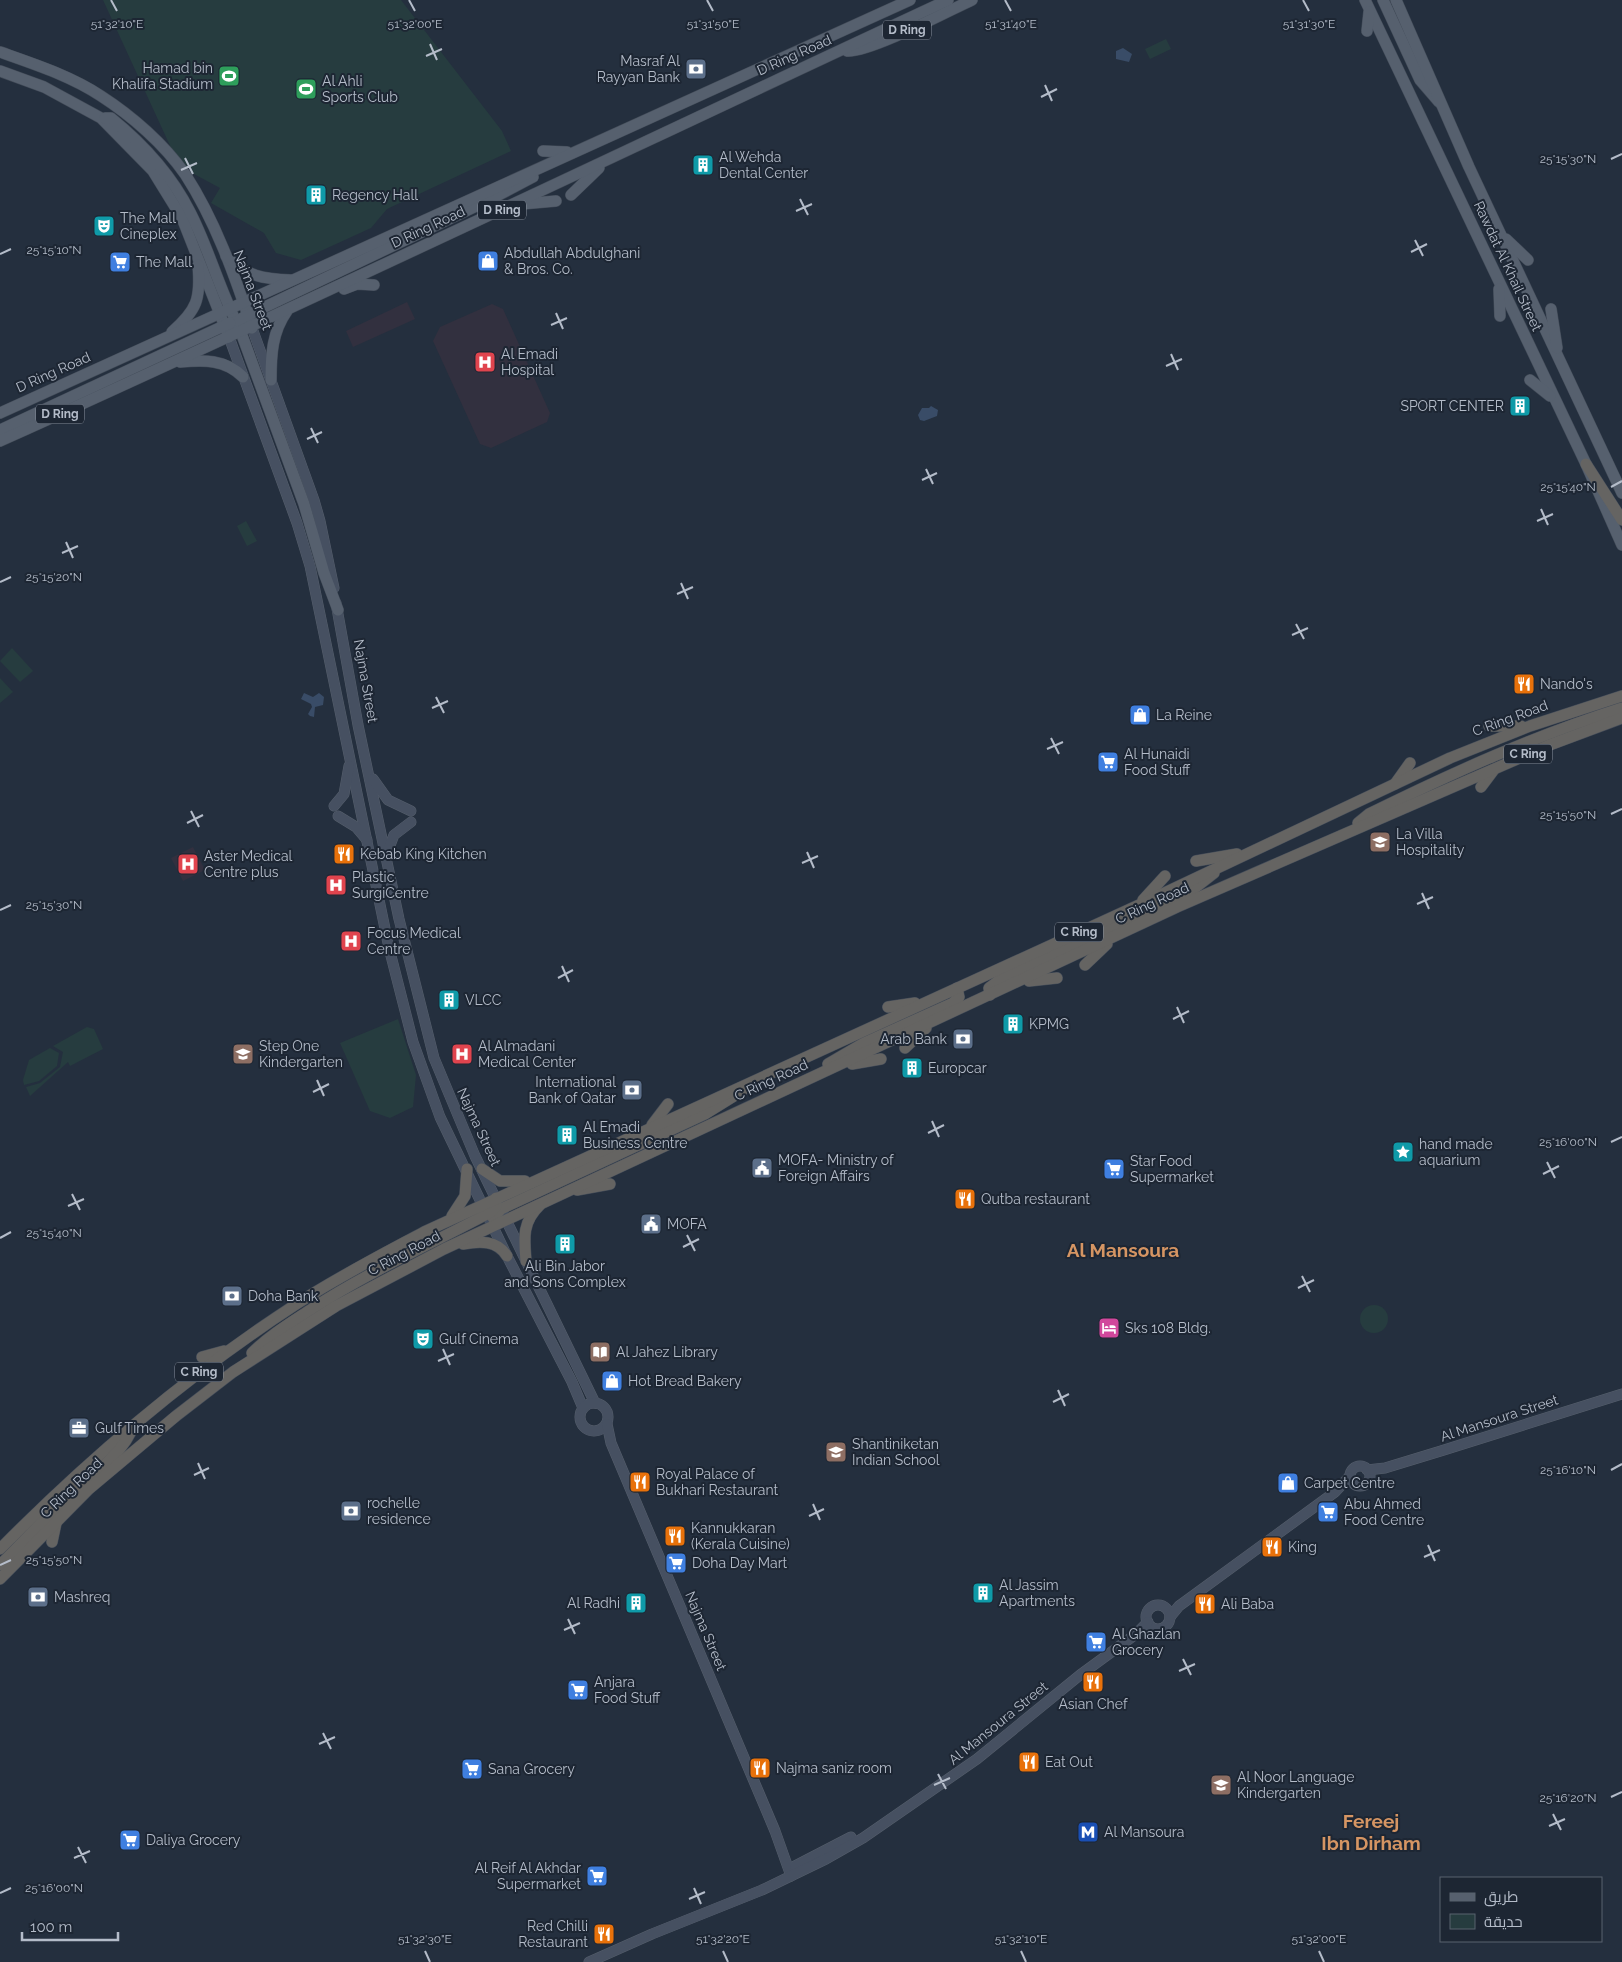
<svg xmlns="http://www.w3.org/2000/svg" width="1622" height="1962" font-family="Raleway,Cairo,sans-serif">
<style>
.medical{fill:#32303f}
.green{fill:#263c3f}
.water{fill:#394c67}
.lines{fill:none;stroke-linecap:round;stroke-linejoin:round}
.secondary-casing{stroke:#565f6c;stroke-width:11}
.primary-casing{stroke:#414a57;stroke-width:12}
.trunk-casing{stroke:#434c59;stroke-width:12}
.secondary{stroke:#465061;stroke-width:10}
.primary{stroke:#56606e;stroke-width:11}
.trunk{stroke:#656462;stroke-width:11}
.ticks{fill:none;stroke:#b4bcc9;stroke-width:2}
.labels{text-anchor:middle;dominant-baseline:central;stroke-width:4;stroke-linejoin:round;paint-order:stroke}
.shield{fill:#1d2633;stroke:#878f9c;stroke-width:1}
.shield-label{font-size:12px;font-weight:bold;fill:#b4bcc9}
.street-label{font-size:14px;fill:#b4bcc9;stroke:#1d2633}
.poi-label{font-size:14px;fill:#b4bcc9;stroke:#1d2633;text-anchor:start}
.district-label{font-size:19px;font-weight:bold;fill:#d59563;stroke:#1d2633}
.ticks-label{font-size:12px;text-anchor:middle;fill:#b4bcc9;stroke:#1d2633;stroke-width:4;stroke-linejoin:round;paint-order:stroke}
</style>
<rect width="100%" height="100%" fill="#242f3e"/>
<g class="medical">
<polygon points="407,302 415,319 353,347 346,331"/>
<polygon points="492,304 503,309 550,413 547,422 491,448 480,444 433,341 440,327"/>
<polygon points="193,847 205,870 183,881 171,858"/>
</g>
<g class="green">
<polygon points="103,0 401,0 502,131 511,151 387,209 371,228 301,260 276,253 264,233 211,203 220,188 194,174 172,150"/>
<polygon points="1166,39 1171,49 1150,59 1145,49"/>
<polygon points="246,521 257,541 247,546 237,526"/>
<polygon points="12,648 33,671 20,682 0,661"/>
<polygon points="0,678 13,692 0,703"/>
<polygon points="398,1019 416,1075 413,1107 390,1118 370,1111 340,1043"/>
<polygon points="87,1027 94,1029 103,1049 70,1066 68,1062 30,1096 26,1087 40,1083 60,1067 63,1052 53,1046"/>
<polygon points="50,1048 59,1053 57,1066 39,1081 24,1085 23,1080 29,1060"/>
<circle cx="1374" cy="1319" r="14"/>
</g>
<g class="water">
<polygon points="1123,48 1132,54 1129,62 1116,59 1116,51"/>
<polygon points="931,406 938,410 937,416 924,421 920,420 918,415 922,408 929,408"/>
<polygon points="304,693 313,697 319,693 324,697 323,705 315,707 314,717 310,716 308,714 312,707 311,704 301,699"/>
</g>
<g class="lines">
<g class="secondary-casing">
<g id="secondary">
<polyline points="252,328 314,500 320,521 334,588"/>
<polyline points="229,337 297,523 310,566 389,948 413,1042 440,1117 507,1256 572,1382 583,1408"/>
<polyline points="336,603 358,725 399,919 434,1058 475,1156 595,1403"/>
<polyline points="373,779 388,800 411,811"/>
<polyline points="334,806 344,794 349,766"/>
<polyline points="338,816 356,827 367,840"/>
<polyline points="387,853 394,835 411,822"/>
<circle cx="594" cy="1417" r="14"/>
<polyline points="607,1424 611,1443 775,1831 791,1876"/>
<circle cx="1360" cy="1476" r="10"/>
<polyline points="1367,1470 1385,1468 1444,1450 1622,1394"/>
<circle cx="1158" cy="1617" r="12"/>
<polyline points="1170,1617 1179,1606 1335,1492 1349,1477"/>
<polyline points="795,1866 851,1837"/>
<polyline points="589,1962 652,1934 762,1890 826,1859 863,1838 977,1759 1080,1675 1136,1634 1148,1622"/>
</g>
</g>
<g class="primary-casing">
<g id="primary">
<polyline points="1365,0 1586,464 1622,545"/>
<polyline points="1383,0 1420,80 1439,102"/>
<polyline points="1396,0 1469,167 1622,493"/>
<polyline points="1367,31 1369,12"/>
<path d="M 847,51 C 869,53 948,11 972,0"/>
<path d="M 0,52 C 34,64 71,76 101,96 C 132,116 164,144 185,174 C 215,220 235,276 252,328"/>
<polyline points="0,71 44,87 101,118 153,171 182,218 229,337"/>
<path d="M 105,118 L 111,118 C 143,144 171,174 190,212 C 207,245 217,281 233,315"/>
<polyline points="543,151 567,152"/>
<polyline points="571,195 599,168"/>
<polyline points="522,204 556,201"/>
<polyline points="1506,239 1528,260"/>
<path d="M 226,256 C 245,276 264,279 291,280"/>
<polyline points="344,289 357,284 374,285"/>
<polyline points="1499,289 1500,316"/>
<polyline points="1551,309 1557,348"/>
<polyline points="239,327 304,504 324,573 338,610"/>
<path d="M 172,332 C 197,310 201,299 198,265"/>
<polyline points="229,337 233,324 244,317 495,197 533,177"/>
<path d="M 180,362 C 204,360 225,359 243,377"/>
<path d="M 271,380 C 271,355 272,332 287,311"/>
<polyline points="1530,380 1550,396"/>
<polyline points="0,413 910,0"/>
<polyline points="0,430 230,323"/>
<path d="M 0,441 C 318,298 632,147 948,0"/>
</g>
</g>
<g class="trunk-casing">
<g id="trunk">
<polyline points="1586,464 1622,520"/>
<polyline points="1489,726 1521,726"/>
<polyline points="1395,784 1410,763"/>
<polyline points="1481,787 1493,771"/>
<path d="M 1358,823 L 1369,814 C 1452,773 1534,736 1622,708"/>
<polyline points="1196,861 1237,854"/>
<polyline points="1143,900 1165,876"/>
<polyline points="1085,965 1107,944"/>
<polyline points="1029,981 1057,978"/>
<polyline points="990,995 989,988 998,981 1191,891 1214,873"/>
<polyline points="888,1007 915,1003"/>
<polyline points="905,1048 926,1028"/>
<polyline points="828,1064 864,1043 953,1003 959,997 957,988"/>
<polyline points="852,1064 881,1059"/>
<polyline points="652,1125 668,1104"/>
<polyline points="482,1169 500,1181 525,1181"/>
<polyline points="577,1190 610,1184"/>
<polyline points="452,1216 465,1196 467,1169"/>
<polyline points="493,1218 501,1209 705,1114 742,1091"/>
<path d="M 463,1244 C 480,1241 497,1240 507,1256"/>
<path d="M 526,1261 C 524,1238 522,1222 540,1205"/>
<path d="M 252,1353 C 270,1335 292,1322 313,1308 C 370,1271 431,1244 491,1212 L 496,1206 L 496,1198"/>
<polyline points="202,1357 224,1351"/>
<polyline points="52,1542 56,1523"/>
<path d="M 0,1549 C 92,1456 186,1376 295,1305 C 336,1278 381,1255 424,1232 L 1139,905 L 1450,758 L 1530,726 L 1622,696"/>
<path d="M 0,1565 C 19,1546 38,1526 57,1507 C 79,1485 124,1456 133,1426"/>
<polyline points="0,1579 89,1489 176,1416 233,1372 336,1306 444,1249 1177,907 1547,746 1622,718"/>
</g>
</g>
<use href="#secondary" class="secondary"/>
<use href="#primary" class="primary"/>
<use href="#trunk" class="trunk"/>
</g>
<path class="ticks" d="M 111,0 L 117,11M 409,0 L 415,11M 707,0 L 713,11M 1005,0 L 1011,11M 1303,0 L 1309,11M 430,44 L 437,60M 426,56 L 442,49M 1045,85 L 1052,101M 1041,97 L 1057,89M 185,158 L 193,174M 1611,159 L 1622,154M 181,170 L 197,163M 800,199 L 808,215M 796,211 L 812,204M 1415,240 L 1423,256M 1411,252 L 1427,244M 0,254 L 11,249M 556,313 L 563,329M 551,325 L 567,318M 1171,354 L 1178,370M 1166,366 L 1182,359M 311,428 L 318,443M 307,439 L 322,432M 926,469 L 933,484M 922,480 L 937,473M 1611,487 L 1622,481M 1541,509 L 1548,525M 1537,521 L 1553,514M 66,542 L 73,558M 62,553 L 78,546M 0,582 L 11,577M 681,583 L 688,599M 677,594 L 693,587M 1296,624 L 1304,639M 1292,635 L 1308,628M 436,697 L 444,713M 432,708 L 448,701M 1051,738 L 1059,754M 1047,749 L 1063,742M 191,811 L 199,827M 1611,814 L 1622,809M 187,823 L 203,815M 807,852 L 814,868M 802,863 L 818,856M 1422,893 L 1429,909M 1417,904 L 1433,897M 0,910 L 11,905M 562,966 L 569,982M 558,978 L 573,970M 1177,1007 L 1184,1023M 1173,1019 L 1189,1011M 317,1080 L 324,1096M 313,1092 L 329,1084M 932,1121 L 939,1137M 928,1133 L 944,1125M 1611,1142 L 1622,1137M 1547,1162 L 1555,1178M 1543,1174 L 1559,1166M 72,1194 L 80,1210M 68,1206 L 84,1199M 687,1235 L 695,1251M 0,1238 L 11,1232M 683,1247 L 699,1239M 1302,1276 L 1310,1292M 1298,1288 L 1314,1280M 443,1349 L 450,1365M 438,1361 L 454,1354M 1058,1390 L 1065,1406M 1053,1402 L 1069,1394M 198,1463 L 205,1479M 1611,1470 L 1622,1464M 194,1475 L 209,1468M 813,1504 L 820,1520M 809,1516 L 824,1509M 1428,1545 L 1435,1561M 1424,1557 L 1440,1550M 0,1565 L 11,1560M 568,1619 L 575,1634M 564,1630 L 580,1623M 1183,1659 L 1191,1675M 1179,1671 L 1195,1664M 323,1733 L 331,1749M 319,1744 L 335,1737M 938,1774 L 946,1789M 934,1785 L 950,1778M 1611,1797 L 1622,1792M 1553,1814 L 1561,1830M 1549,1826 L 1565,1819M 78,1847 L 86,1863M 74,1858 L 90,1851M 694,1888 L 701,1904M 0,1893 L 11,1888M 689,1899 L 705,1892M 425,1951 L 430,1962M 723,1951 L 728,1962M 1021,1951 L 1026,1962M 1319,1951 L 1324,1962"/>
<defs>
<g id="bank-square" transform="scale(1.125)"><rect x="-9" y="-9" width="18" height="18" rx="4" fill="#5c6f8a" stroke="#1d2633"/><path d="M-6-4H6V4H-6ZM0-2.3a2.3 2.3 0 1 0 0 4.6a2.3 2.3 0 1 0 0-4.6Z" fill="#fff"/></g>
<g id="stadium-square" transform="scale(1.125)"><rect x="-9" y="-9" width="18" height="18" rx="4" fill="#2e9e5b" stroke="#1d2633"/><path d="M0-5a6.5 5 0 1 0 0 10a6.5 5 0 1 0 0-10ZM-3.5-1.8h7v3.6h-7Z" fill="#fff"/></g>
<g id="building-square" transform="scale(1.125)"><rect x="-9" y="-9" width="18" height="18" rx="4" fill="#0f9aa8" stroke="#1d2633"/><path d="M-4-6H4V6H1V3H-1V6H-4ZM-2.5-4.3h1.7v1.8h-1.7ZM.8-4.3h1.7v1.8H.8ZM-2.5-1h1.7V.8h-1.7ZM.8-1h1.7V.8H.8Z" fill="#fff"/></g>
<g id="theatre-square" transform="scale(1.125)"><rect x="-9" y="-9" width="18" height="18" rx="4" fill="#0f9aa8" stroke="#1d2633"/><path d="M-5-5.5Q0-4 5-5.5V0Q5 5 0 6Q-5 5-5 0ZM-3.3-2.5H-1v1.5H-3.3ZM1-2.5H3.3v1.5H1ZM-2.8 1Q0 5.5 2.8 1Z" fill="#fff"/></g>
<g id="shop-square" transform="scale(1.125)"><rect x="-9" y="-9" width="18" height="18" rx="4" fill="#3f7fe0" stroke="#1d2633"/><path d="M-5-2.5h2.3a2.7 3.5 0 0 1 5.4 0H5L5.5 6h-11ZM-1.5-2.5h3a1.5 2.3 0 0 0-3 0Z" fill="#fff"/></g>
<g id="supermarket-square" transform="scale(1.125)"><rect x="-9" y="-9" width="18" height="18" rx="4" fill="#3f7fe0" stroke="#1d2633"/><path d="M-6-5.5h2.5l.6 2H6L4.5 2H-2.5L-4.4-4H-6ZM-1.5 3.2a1.3 1.3 0 1 0 .1 0ZM3 3.2a1.3 1.3 0 1 0 .1 0Z" fill="#fff"/></g>
<g id="hospital-square" transform="scale(1.125)"><rect x="-9" y="-9" width="18" height="18" rx="4" fill="#e0444e" stroke="#1d2633"/><path d="M-5-5h3v3.5h4V-5h3V5h-3V1.5h-4V5h-3Z" fill="#fff"/></g>
<g id="restaurant-square" transform="scale(1.125)"><rect x="-9" y="-9" width="18" height="18" rx="4" fill="#e8710a" stroke="#1d2633"/><path d="M-5-6h1v4h1v-4h1v4h1v-4h1v5L-1.5 .5V6h-2V.5L-5-1ZM5-6V6H3V1.5H1.5Q1.5-4 5-6Z" fill="#fff"/></g>
<g id="school-square" transform="scale(1.125)"><rect x="-9" y="-9" width="18" height="18" rx="4" fill="#8d6e63" stroke="#1d2633"/><path d="M0-5L7-2L0 1L-7-2ZM-4 1L0 2.5L4 1V4Q0 6-4 4Z" fill="#fff"/></g>
<g id="sight-square" transform="scale(1.125)"><rect x="-9" y="-9" width="18" height="18" rx="4" fill="#0f9aa8" stroke="#1d2633"/><path d="M0-6L1.8-2.2L6-1.7L2.9 1.2L3.7 5.4L0 3.3L-3.7 5.4L-2.9 1.2L-6-1.7L-1.8-2.2Z" fill="#fff"/></g>
<g id="civic-square" transform="scale(1.125)"><rect x="-9" y="-9" width="18" height="18" rx="4" fill="#5c6f8a" stroke="#1d2633"/><path d="M-.6-6.5H3V-4.5H.6V-3L4-1V1h2V6H-6V1h2V-1L-.6-3ZM-1.2 2.5V6h2.4V2.5Z" fill="#fff"/></g>
<g id="hotel-square" transform="scale(1.125)"><rect x="-9" y="-9" width="18" height="18" rx="4" fill="#d1479c" stroke="#1d2633"/><path d="M-6-4.5h1.5V1H6V5H4.5V3h-9V5H-6ZM-4 0a1.8 1.8 0 1 1 3.6 0ZM.5 0V-2.5h3Q6-2.5 6 0Z" fill="#fff"/></g>
<g id="library-square" transform="scale(1.125)"><rect x="-9" y="-9" width="18" height="18" rx="4" fill="#8d6e63" stroke="#1d2633"/><path d="M-6-4Q-3-5.5-.7-3.5V5Q-3 3-6 4ZM6-4Q3-5.5 .7-3.5V5Q3 3 6 4Z" fill="#fff"/></g>
<g id="office-square" transform="scale(1.125)"><rect x="-9" y="-9" width="18" height="18" rx="4" fill="#5c6f8a" stroke="#1d2633"/><path d="M-6-3h4V-5.5h4V-3h4V5H-6ZM-1-4.5V-3h2v-1.5ZM-6 0V1H6V0Z" fill="#fff"/></g>
<g id="metro-square" transform="scale(1.125)"><rect x="-9" y="-9" width="18" height="18" rx="4" fill="#1a4fb4" stroke="#1d2633"/><path d="M-5.5 5V-5H-3L0 0L3-5H5.5V5H3V-.5L0 4L-3-.5V5Z" fill="#fff"/></g>
</defs>
<g fill-rule="evenodd">
<use href="#bank-square" x="696" y="69"/>
<use href="#stadium-square" x="229" y="76"/>
<use href="#stadium-square" x="306" y="89"/>
<use href="#building-square" x="703" y="165"/>
<use href="#building-square" x="316" y="195"/>
<use href="#theatre-square" x="104" y="226"/>
<use href="#shop-square" x="488" y="261"/>
<use href="#supermarket-square" x="120" y="262"/>
<use href="#hospital-square" x="485" y="362"/>
<use href="#building-square" x="1520" y="406"/>
<use href="#restaurant-square" x="1524" y="684"/>
<use href="#shop-square" x="1140" y="715"/>
<use href="#supermarket-square" x="1108" y="762"/>
<use href="#school-square" x="1380" y="842"/>
<use href="#restaurant-square" x="344" y="854"/>
<use href="#hospital-square" x="188" y="864"/>
<use href="#hospital-square" x="336" y="885"/>
<use href="#hospital-square" x="351" y="941"/>
<use href="#building-square" x="449" y="1000"/>
<use href="#building-square" x="1013" y="1024"/>
<use href="#bank-square" x="963" y="1039"/>
<use href="#school-square" x="243" y="1054"/>
<use href="#hospital-square" x="462" y="1054"/>
<use href="#building-square" x="912" y="1068"/>
<use href="#bank-square" x="632" y="1090"/>
<use href="#building-square" x="567" y="1135"/>
<use href="#sight-square" x="1403" y="1152"/>
<use href="#civic-square" x="762" y="1168"/>
<use href="#supermarket-square" x="1114" y="1169"/>
<use href="#restaurant-square" x="965" y="1199"/>
<use href="#civic-square" x="651" y="1224"/>
<use href="#building-square" x="565" y="1244"/>
<use href="#bank-square" x="232" y="1296"/>
<use href="#hotel-square" x="1109" y="1328"/>
<use href="#theatre-square" x="423" y="1339"/>
<use href="#library-square" x="600" y="1352"/>
<use href="#shop-square" x="612" y="1381"/>
<use href="#office-square" x="79" y="1428"/>
<use href="#school-square" x="836" y="1452"/>
<use href="#restaurant-square" x="640" y="1482"/>
<use href="#shop-square" x="1288" y="1483"/>
<use href="#bank-square" x="351" y="1511"/>
<use href="#supermarket-square" x="1328" y="1512"/>
<use href="#restaurant-square" x="675" y="1536"/>
<use href="#restaurant-square" x="1272" y="1547"/>
<use href="#supermarket-square" x="676" y="1563"/>
<use href="#building-square" x="983" y="1593"/>
<use href="#bank-square" x="38" y="1597"/>
<use href="#building-square" x="636" y="1603"/>
<use href="#restaurant-square" x="1205" y="1604"/>
<use href="#supermarket-square" x="1096" y="1642"/>
<use href="#restaurant-square" x="1093" y="1682"/>
<use href="#supermarket-square" x="578" y="1690"/>
<use href="#restaurant-square" x="1029" y="1762"/>
<use href="#restaurant-square" x="760" y="1768"/>
<use href="#supermarket-square" x="472" y="1769"/>
<use href="#school-square" x="1221" y="1785"/>
<use href="#metro-square" x="1088" y="1832"/>
<use href="#supermarket-square" x="130" y="1840"/>
<use href="#supermarket-square" x="597" y="1876"/>
<use href="#restaurant-square" x="604" y="1934"/>
</g>
<g class="labels">
<g class="shield">
<rect x="883" y="20.5" width="48" height="19" rx="4"/>
<rect x="478" y="200.5" width="48" height="19" rx="4"/>
<rect x="36" y="404.5" width="48" height="19" rx="4"/>
<rect x="1504" y="744.5" width="48" height="19" rx="4"/>
<rect x="1055" y="922.5" width="48" height="19" rx="4"/>
<rect x="175" y="1362.5" width="48" height="19" rx="4"/>
</g>
<g class="shield-label">
<text x="907" y="30">D Ring</text>
<text x="502" y="210">D Ring</text>
<text x="60" y="414">D Ring</text>
<text x="1528" y="754">C Ring</text>
<text x="1079" y="932">C Ring</text>
<text x="199" y="1372">C Ring</text>
</g>
<g class="street-label">
<text transform="translate(794 55) rotate(-24)">D Ring Road</text>
<text transform="translate(428 227) rotate(-25)">D Ring Road</text>
<text transform="translate(1508 266) rotate(65)">Rawdat Al Khail Street</text>
<text transform="translate(253 290) rotate(69)">Najma Street</text>
<text transform="translate(53 372) rotate(-24)">D Ring Road</text>
<text transform="translate(366 681) rotate(80)">Najma Street</text>
<text transform="translate(1510 718) rotate(-20)">C Ring Road</text>
<text transform="translate(1152 903) rotate(-25)">C Ring Road</text>
<text transform="translate(771 1080) rotate(-25)">C Ring Road</text>
<text transform="translate(479 1127) rotate(65)">Najma Street</text>
<text transform="translate(404 1253) rotate(-28)">C Ring Road</text>
<text transform="translate(1499 1418) rotate(-18)">Al Mansoura Street</text>
<text transform="translate(71 1488) rotate(-44)">C Ring Road</text>
<text transform="translate(706 1631) rotate(67)">Najma Street</text>
<text transform="translate(998 1723) rotate(-39)">Al Mansoura Street</text>
</g>
<g class="poi-label">
<text x="680" y="61" text-anchor="end">Masraf Al<tspan x="680" dy="16">Rayyan Bank</tspan></text>
<text x="213" y="68" text-anchor="end">Hamad bin<tspan x="213" dy="16">Khalifa Stadium</tspan></text>
<text x="322" y="81">Al Ahli<tspan x="322" dy="16">Sports Club</tspan></text>
<text x="719" y="157">Al Wehda<tspan x="719" dy="16">Dental Center</tspan></text>
<text x="332" y="195">Regency Hall</text>
<text x="120" y="218">The Mall<tspan x="120" dy="16">Cineplex</tspan></text>
<text x="504" y="253">Abdullah Abdulghani<tspan x="504" dy="16">&amp; Bros. Co.</tspan></text>
<text x="136" y="262">The Mall</text>
<text x="501" y="354">Al Emadi<tspan x="501" dy="16">Hospital</tspan></text>
<text x="1504" y="406" text-anchor="end">SPORT CENTER</text>
<text x="1540" y="684">Nando's</text>
<text x="1156" y="715">La Reine</text>
<text x="1124" y="754">Al Hunaidi<tspan x="1124" dy="16">Food Stuff</tspan></text>
<text x="1396" y="834">La Villa<tspan x="1396" dy="16">Hospitality</tspan></text>
<text x="360" y="854">Kebab King Kitchen</text>
<text x="204" y="856">Aster Medical<tspan x="204" dy="16">Centre plus</tspan></text>
<text x="352" y="877">Plastic<tspan x="352" dy="16">SurgiCentre</tspan></text>
<text x="367" y="933">Focus Medical<tspan x="367" dy="16">Centre</tspan></text>
<text x="465" y="1000">VLCC</text>
<text x="1029" y="1024">KPMG</text>
<text x="947" y="1039" text-anchor="end">Arab Bank</text>
<text x="259" y="1046">Step One<tspan x="259" dy="16">Kindergarten</tspan></text>
<text x="478" y="1046">Al Almadani<tspan x="478" dy="16">Medical Center</tspan></text>
<text x="928" y="1068">Europcar</text>
<text x="616" y="1082" text-anchor="end">International<tspan x="616" dy="16">Bank of Qatar</tspan></text>
<text x="583" y="1127">Al Emadi<tspan x="583" dy="16">Business Centre</tspan></text>
<text x="1419" y="1144">hand made<tspan x="1419" dy="16">aquarium</tspan></text>
<text x="778" y="1160">MOFA- Ministry of<tspan x="778" dy="16">Foreign Affairs</tspan></text>
<text x="1130" y="1161">Star Food<tspan x="1130" dy="16">Supermarket</tspan></text>
<text x="981" y="1199">Qutba restaurant</text>
<text x="667" y="1224">MOFA</text>
<text x="565" y="1266" text-anchor="middle">Ali Bin Jabor<tspan x="565" dy="16">and Sons Complex</tspan></text>
<text x="248" y="1296">Doha Bank</text>
<text x="1125" y="1328">Sks 108 Bldg.</text>
<text x="439" y="1339">Gulf Cinema</text>
<text x="616" y="1352">Al Jahez Library</text>
<text x="628" y="1381">Hot Bread Bakery</text>
<text x="95" y="1428">Gulf Times</text>
<text x="852" y="1444">Shantiniketan<tspan x="852" dy="16">Indian School</tspan></text>
<text x="656" y="1474">Royal Palace of<tspan x="656" dy="16">Bukhari Restaurant</tspan></text>
<text x="1304" y="1483">Carpet Centre</text>
<text x="367" y="1503">rochelle<tspan x="367" dy="16">residence</tspan></text>
<text x="1344" y="1504">Abu Ahmed<tspan x="1344" dy="16">Food Centre</tspan></text>
<text x="691" y="1528">Kannukkaran<tspan x="691" dy="16">(Kerala Cuisine)</tspan></text>
<text x="1288" y="1547">King</text>
<text x="692" y="1563">Doha Day Mart</text>
<text x="999" y="1585">Al Jassim<tspan x="999" dy="16">Apartments</tspan></text>
<text x="54" y="1597">Mashreq</text>
<text x="620" y="1603" text-anchor="end">Al Radhi</text>
<text x="1221" y="1604">Ali Baba</text>
<text x="1112" y="1634">Al Ghazlan<tspan x="1112" dy="16">Grocery</tspan></text>
<text x="594" y="1682">Anjara<tspan x="594" dy="16">Food Stuff</tspan></text>
<text x="1093" y="1704" text-anchor="middle">Asian Chef</text>
<text x="1045" y="1762">Eat Out</text>
<text x="776" y="1768">Najma saniz room</text>
<text x="488" y="1769">Sana Grocery</text>
<text x="1237" y="1777">Al Noor Language<tspan x="1237" dy="16">Kindergarten</tspan></text>
<text x="1104" y="1832">Al Mansoura</text>
<text x="146" y="1840">Daliya Grocery</text>
<text x="581" y="1868" text-anchor="end">Al Reif Al Akhdar<tspan x="581" dy="16">Supermarket</tspan></text>
<text x="588" y="1926" text-anchor="end">Red Chilli<tspan x="588" dy="16">Restaurant</tspan></text>
</g>
<g class="district-label">
<text x="1123" y="1250">Al Mansoura</text>
<text x="1371" y="1821">Fereej<tspan x="1371" dy="22">Ibn Dirham</tspan></text>
</g>
</g>
<g class="ticks-label">
<text x="117" y="28">51°32'10"E</text>
<text x="415" y="28">51°32'00"E</text>
<text x="713" y="28">51°31'50"E</text>
<text x="1011" y="28">51°31'40"E</text>
<text x="1309" y="28">51°31'30"E</text>
<text x="1568" y="163">25°15'30"N</text>
<text x="54" y="254">25°15'10"N</text>
<text x="1568" y="491">25°15'40"N</text>
<text x="54" y="581">25°15'20"N</text>
<text x="1568" y="819">25°15'50"N</text>
<text x="54" y="909">25°15'30"N</text>
<text x="1568" y="1146">25°16'00"N</text>
<text x="54" y="1237">25°15'40"N</text>
<text x="1568" y="1474">25°16'10"N</text>
<text x="54" y="1564">25°15'50"N</text>
<text x="1568" y="1802">25°16'20"N</text>
<text x="54" y="1892">25°16'00"N</text>
<text x="425" y="1943">51°32'30"E</text>
<text x="723" y="1943">51°32'20"E</text>
<text x="1021" y="1943">51°32'10"E</text>
<text x="1319" y="1943">51°32'00"E</text>
</g>
<rect x="1440" y="1877" width="162" height="65" fill="#1d2633" stroke="#59626f"/>
<rect x="1450" y="1893" width="25" height="8" fill="#56606e" stroke="#59626f"/>
<text x="1484" y="1902" font-size="15" fill="#b4bcc9">طريق</text>
<rect x="1450" y="1914" width="25" height="15" fill="#263c3f" stroke="#59626f"/>
<text x="1484" y="1927" font-size="15" fill="#b4bcc9">حديقة</text>
<path d="M22 1932v8h96v-8" fill="none" stroke="#b4bcc9" stroke-width="2.5"/>
<text x="30" y="1932" font-size="15" fill="#b4bcc9" stroke="#1d2633" stroke-width="4" paint-order="stroke">100 m</text>
</svg>
